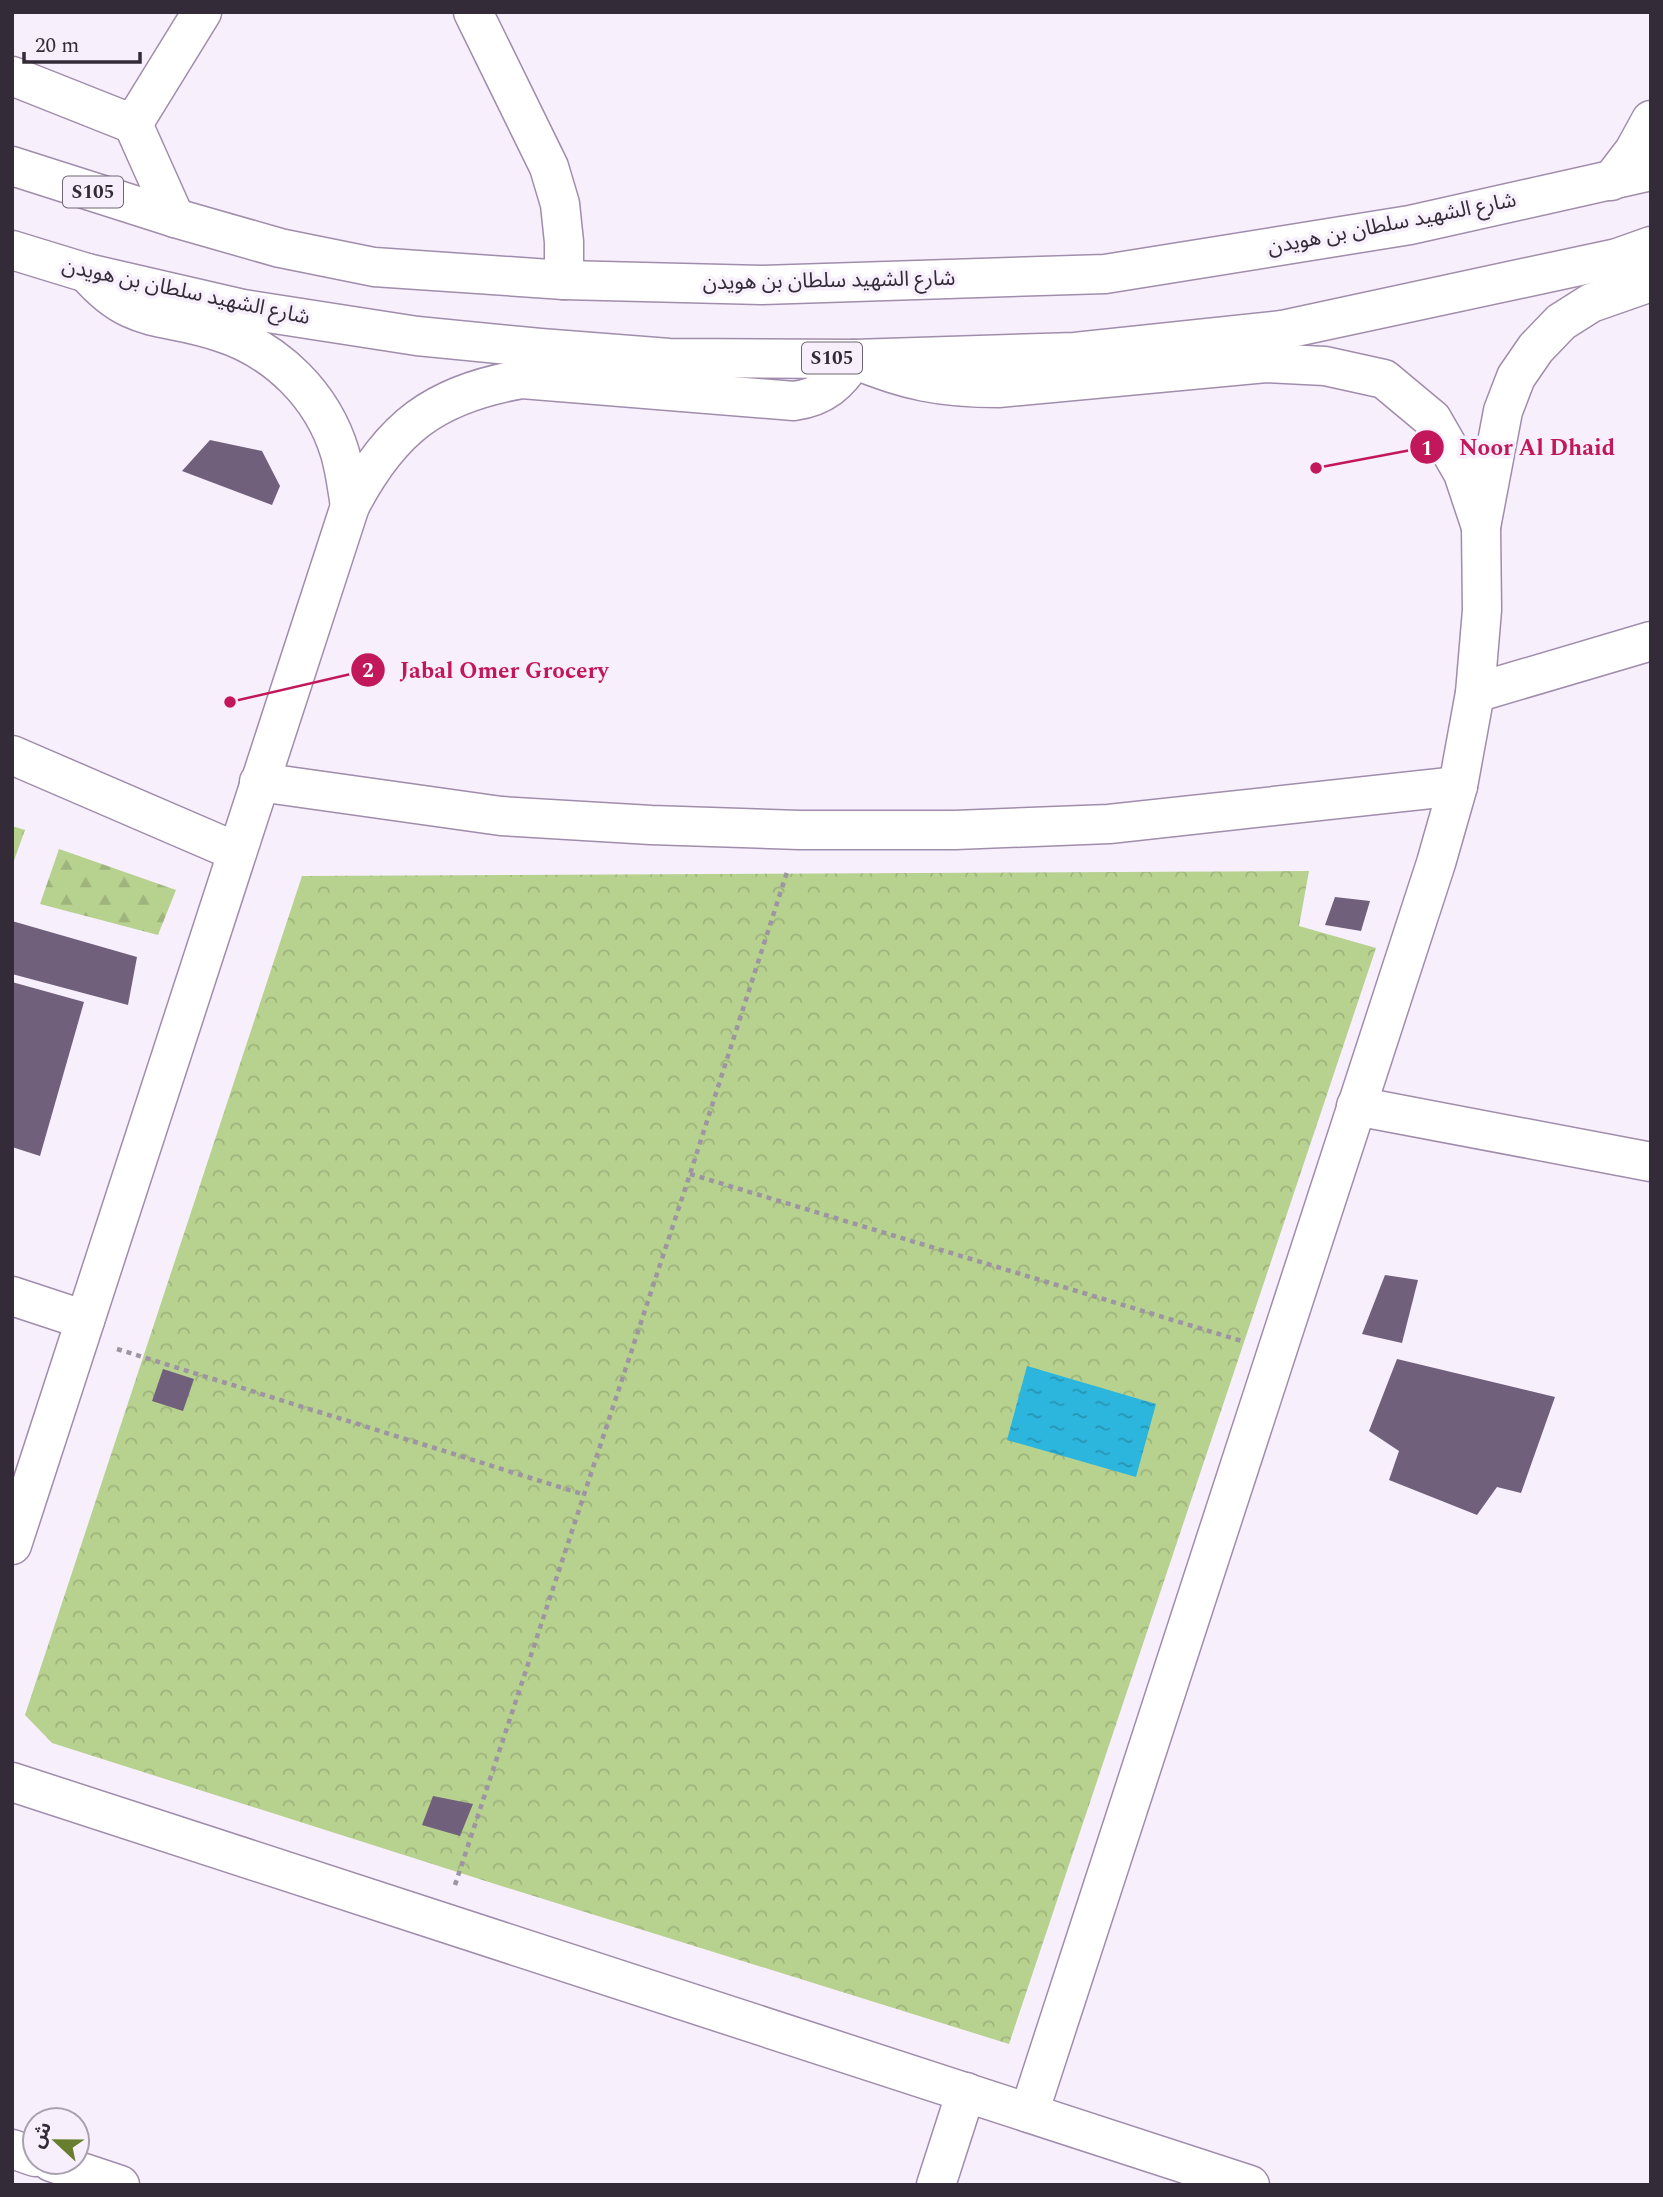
<svg xmlns="http://www.w3.org/2000/svg" width="1663" height="2197" font-family="Spectral,'Noto Sans Arabic',serif">
<style>
.forest{fill:url(#forest-firs)}
.park{fill:url(#park-crowns)}
.water{fill:url(#water-ripples)}
.building{fill:#71607c}
.lines{fill:none;stroke-linecap:round;stroke-linejoin:round}
.minor-casing{stroke:#a08dab;stroke-width:41}
.highway-casing{stroke:#a08dab;stroke-width:41}
.path{stroke:#9d95a2;stroke-width:4.5;stroke-dasharray:5 5;stroke-linecap:butt}
.minor{stroke:#fff;stroke-width:38}
.highway{stroke:#fff;stroke-width:38}
.labels{text-anchor:middle;dominant-baseline:central;stroke-width:7;stroke-linejoin:round;paint-order:stroke}
.shield{fill:#f7effc;stroke:#6e6673;stroke-width:2}
.shield-label{font-size:19px;font-weight:bold;fill:#332c38}
.street-label{font-size:21px;fill:#332c38;stroke:#f7effc}
.leader{fill:none;stroke:#c2185b;stroke-width:2.5}
.callout-dot{fill:#c2185b;stroke:#f7effc;stroke-width:2.5}
.mark-label{font-size:21px;text-anchor:middle;font-weight:bold;fill:#fff}
.callout-label{font-size:23px;text-anchor:middle;font-weight:bold;fill:#c2185b;stroke:#f7effc;stroke-width:7;stroke-linejoin:round;paint-order:stroke}
</style>
<defs>
<pattern id="forest-firs" width="22" height="20" patternUnits="userSpaceOnUse" patternTransform="scale(1.75)"><rect width="22" height="20" fill="#b7d18f"/><path d="M5 1l3.5 6h-7zM16 11l3.5 6h-7z" fill="#9eb47c"/></pattern>
<pattern id="park-crowns" width="20" height="18" patternUnits="userSpaceOnUse" patternTransform="scale(1.75)"><rect width="20" height="18" fill="#b7d18f"/><path d="M2 6a3 3 0 1 1 6 0M12 15a3 3 0 1 1 6 0" fill="none" stroke="#9eb47c"/></pattern>
<pattern id="water-ripples" width="26" height="14" patternUnits="userSpaceOnUse" patternTransform="scale(1.75)"><rect width="26" height="14" fill="#2cb6dd"/><path d="M2 4q2-2 4 0t4 0M15 11q2-2 4 0t4 0" fill="none" stroke="#2694b4"/></pattern>
</defs>
<rect width="100%" height="100%" fill="#f7effc"/>
<g class="forest">
<polygon points="12,826 25,830 12,866"/>
<polygon points="59,849 176,890 158,935 40,904"/>
</g>
<polygon class="park" points="1309,871 1299,926 1376,948 1009,2044 495,1884 52,1743 25,1715 302,876"/>
<polygon class="water" points="1027,1366 1156,1404 1136,1477 1007,1440"/>
<g class="building">
<polygon points="210,440 262,451 280,486 272,505 182,471"/>
<polygon points="1335,897 1370,901 1361,931 1325,925"/>
<polygon points="12,921 137,957 128,1005 12,974"/>
<polygon points="12,982 84,1002 40,1156 12,1147"/>
<polygon points="1385,1275 1418,1280 1402,1343 1362,1334"/>
<polygon points="1397,1359 1555,1397 1521,1493 1497,1487 1477,1515 1389,1480 1399,1451 1369,1431"/>
<polygon points="163,1369 194,1379 183,1411 152,1401"/>
<polygon points="433,1796 473,1804 460,1836 422,1825"/>
</g>
<g class="lines">
<g class="minor-casing">
<g id="minor">
<polyline points="473,12 549,167 560,204 564,242 564,280"/>
<polyline points="12,76 133,124 175,218"/>
<polyline points="133,124 202,12"/>
<polyline points="1611,181 1634,151 1651,120"/>
<path d="M 87,273 C 133,326 161,312 220,332 C 277,350 323,396 340,453 C 345,470 347,488 350,506"/>
<polyline points="1475,693 1651,641"/>
<polyline points="12,755 237,852"/>
<polyline points="259,782 501,816 651,825 800,830 955,830 1109,824 1458,786"/>
<polyline points="1356,1106 1651,1162"/>
<polyline points="12,1296 85,1320"/>
<path d="M 12,1545 L 350,506 C 391,427 435,394 522,379 L 794,401 C 823,397 839,383 854,359 C 906,381 942,388 998,388 L 1266,363 L 1325,366 L 1384,379 L 1432,419 L 1463,473 L 1481,527"/>
<polyline points="12,1782 1250,2185"/>
<polyline points="1029,2113 1436,863 1458,786 1475,693 1482,610 1481,527 1503,411 1516,377 1536,348 1561,322 1591,303 1651,282"/>
<polyline points="12,2149 35,2157"/>
<polyline points="51,2162 120,2185"/>
<polyline points="936,2185 966,2092"/>
</g>
</g>
<g class="highway-casing">
<g id="highway">
<polyline points="12,166 175,218 280,248 374,267 564,280 762,285 1105,274 1410,225 1651,171"/>
<polyline points="12,250 87,273 243,309 417,336 540,348 669,358 854,359 1075,352 1282,330 1617,258 1651,246"/>
</g>
</g>
<g class="path">
<polyline points="690,1174 1242,1341"/>
<polyline points="117,1349 582,1494"/>
<polyline points="455,1885 690,1174 788,869"/>
</g>
<use href="#minor" class="minor"/>
<use href="#highway" class="highway"/>
</g>
<g class="labels">
<g class="shield">
<rect x="63" y="176.5" width="60" height="31" rx="5"/>
<rect x="802" y="342.5" width="60" height="31" rx="5"/>
</g>
<g class="shield-label">
<text x="93" y="192">S105</text>
<text x="832" y="358">S105</text>
</g>
<g class="street-label">
<text transform="translate(1392 224) rotate(-11)">شارع الشهيد سلطان بن هويدن</text>
<text transform="translate(829 281) rotate(-1)">شارع الشهيد سلطان بن هويدن</text>
<text transform="translate(186 292) rotate(12)">شارع الشهيد سلطان بن هويدن</text>
</g>
</g>
<path class="leader" d="M1316 468L1427 447M230 702L368 670"/>
<g class="callout-dot">
<circle cx="1316" cy="468" r="7"/>
<circle cx="230" cy="702" r="7"/>
<circle cx="1427" cy="447" r="18"/>
<circle cx="368" cy="670" r="18"/>
</g>
<g class="mark-label">
<text x="1427" y="455">1</text>
<text x="368" y="677">2</text>
</g>
<g class="callout-label">
<text x="1537" y="455">Noor Al Dhaid</text>
<text x="504" y="678">Jabal Omer Grocery</text>
</g>
<rect width="1663" height="2197" fill="none" stroke="#332c38" stroke-width="28"/>
<g transform="translate(56 2141) rotate(292)"><circle r="33" fill="#f7effc" stroke="#a9a1ae" stroke-width="2"/>
<path d="M0-5L12 26L0 18L-12 26Z" fill="#687e2f"/>
<text y="-10" font-size="19" font-weight="bold" text-anchor="middle" fill="#332c38">ش</text>
</g>
<path d="M24 52v10h116v-10" fill="none" stroke="#332c38" stroke-width="3.5"/>
<text x="35" y="52" font-size="21" fill="#332c38" stroke="#f7effc" stroke-width="5" paint-order="stroke">20 m</text>
</svg>
